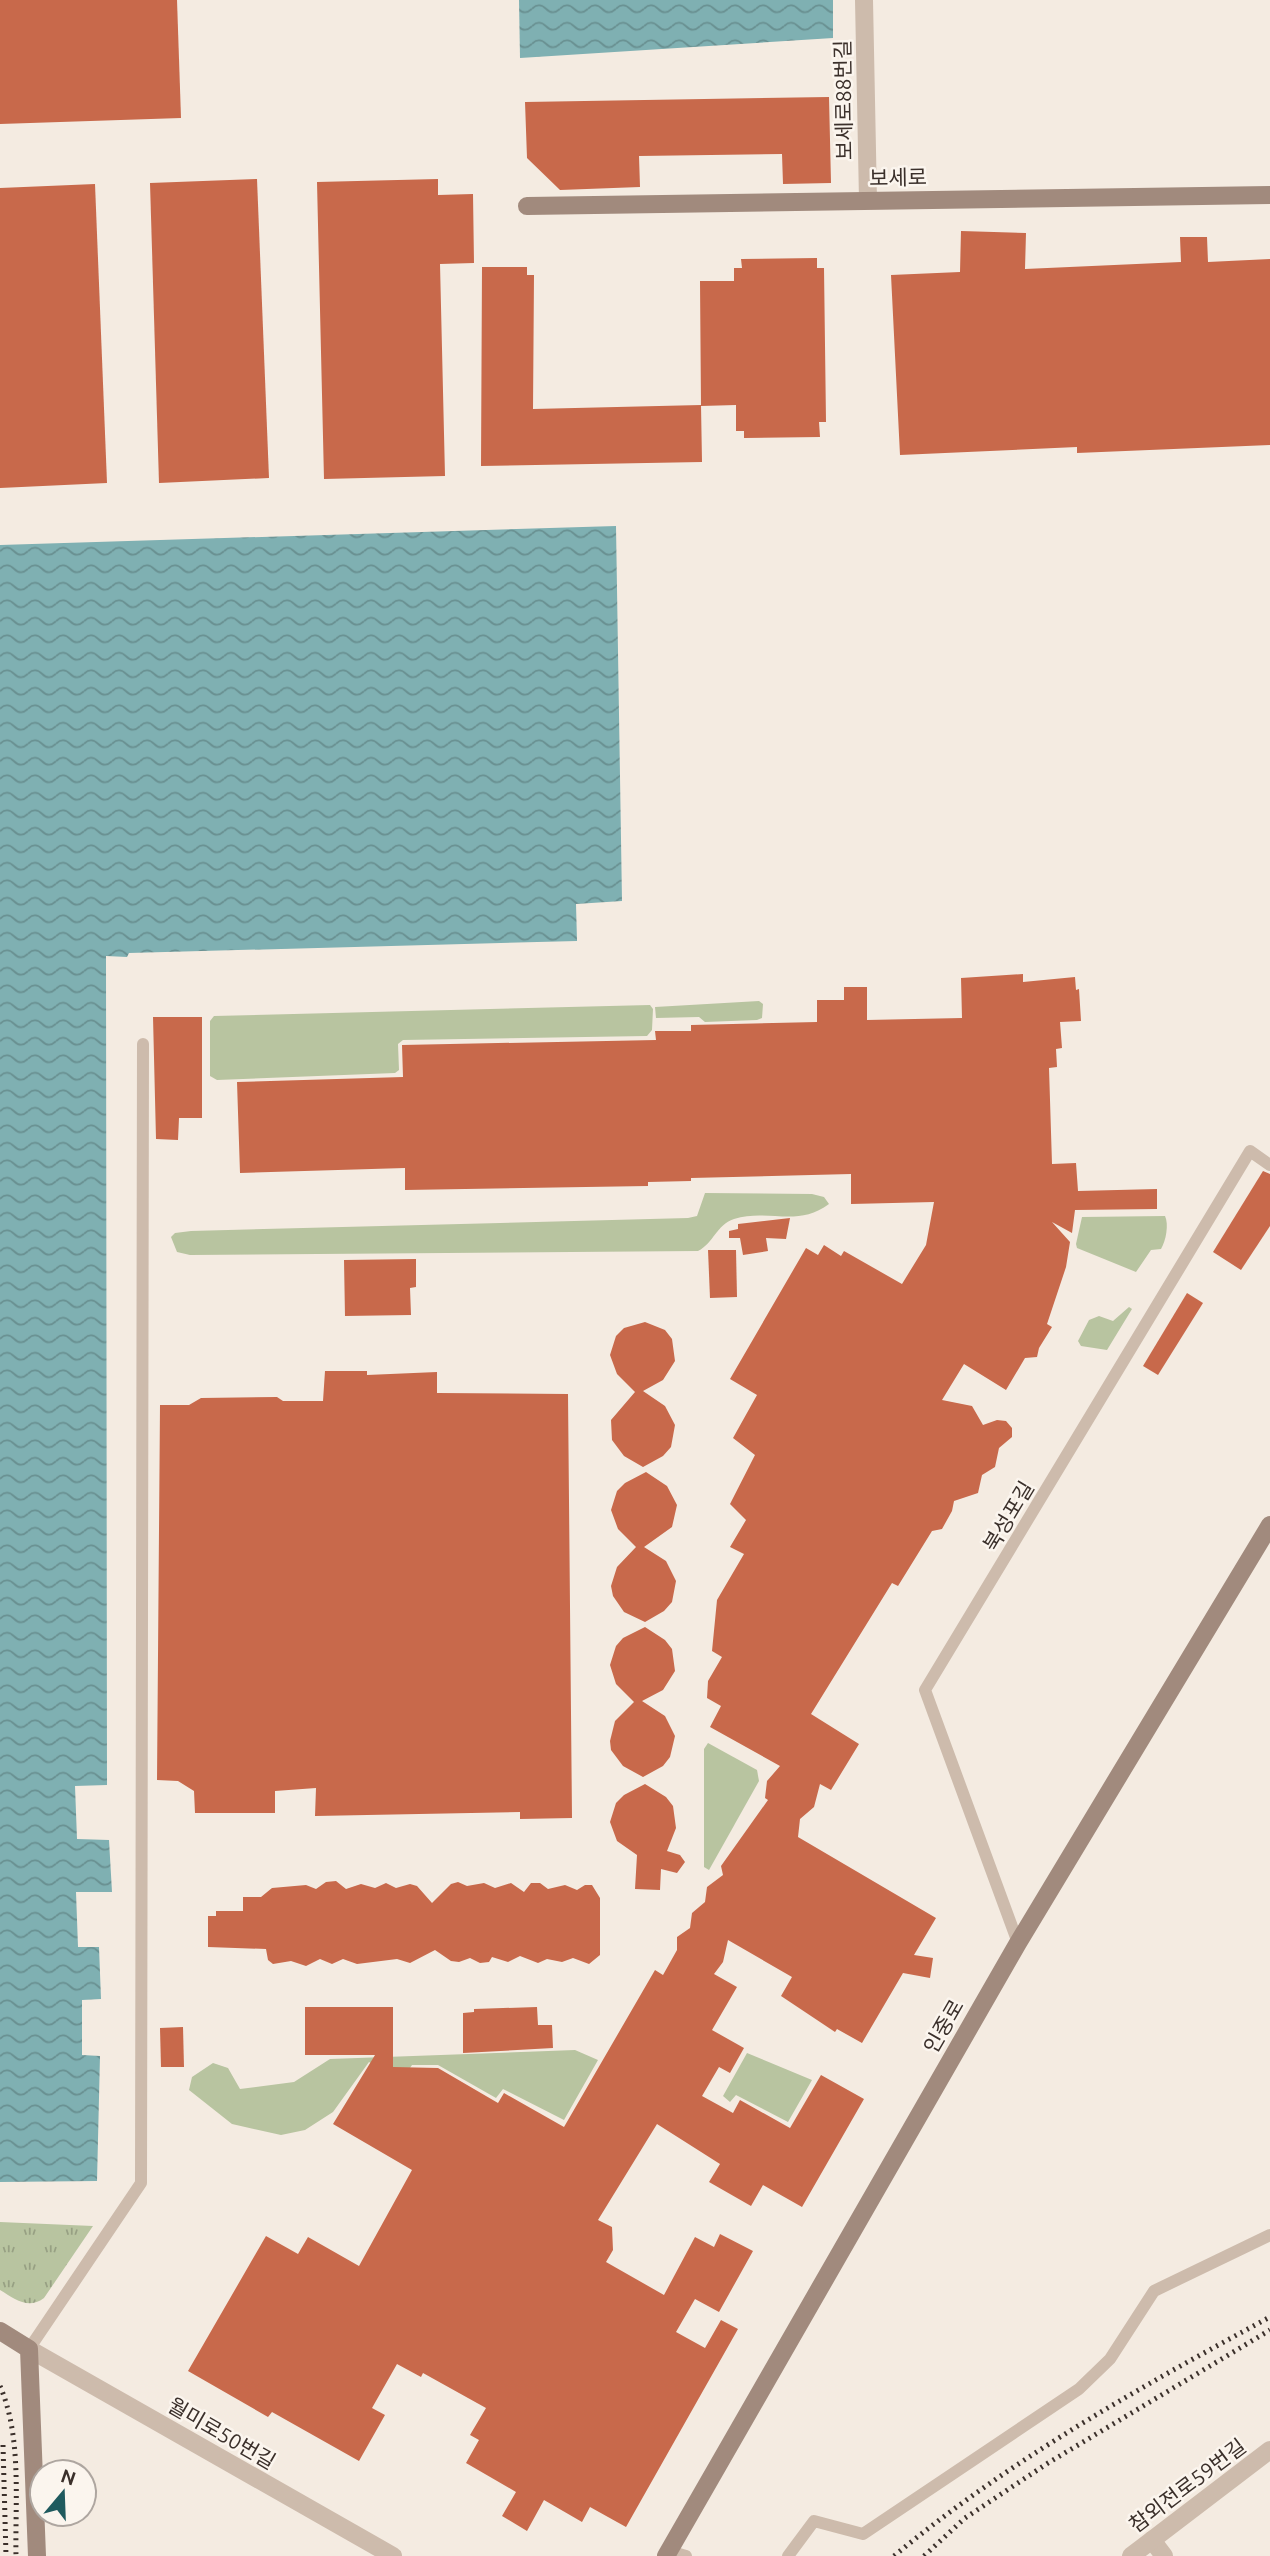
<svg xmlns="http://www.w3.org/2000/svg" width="1270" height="2556" font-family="Ubuntu,'Noto Sans KR',sans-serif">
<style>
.grass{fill:#b8c4a0}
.park{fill:url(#park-tufts)}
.water{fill:url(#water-waves)}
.building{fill:#c8694b}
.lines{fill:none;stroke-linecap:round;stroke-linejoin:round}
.lane{stroke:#cdbbac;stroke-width:12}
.street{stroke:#cdbbac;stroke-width:18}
.secondary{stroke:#a18a7d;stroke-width:18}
.rail{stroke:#3b302b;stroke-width:5;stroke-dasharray:2 5;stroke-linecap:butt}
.labels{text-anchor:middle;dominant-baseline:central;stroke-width:5;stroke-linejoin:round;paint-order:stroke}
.street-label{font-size:21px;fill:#3b302b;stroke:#fbf5ee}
</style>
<defs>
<pattern id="park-tufts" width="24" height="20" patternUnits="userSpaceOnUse" patternTransform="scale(1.75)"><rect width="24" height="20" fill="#b8c4a0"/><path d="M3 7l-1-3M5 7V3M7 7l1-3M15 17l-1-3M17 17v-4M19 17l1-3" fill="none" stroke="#97a083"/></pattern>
<pattern id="water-waves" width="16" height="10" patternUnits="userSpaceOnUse" patternTransform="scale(1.75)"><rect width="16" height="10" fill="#7fb0b2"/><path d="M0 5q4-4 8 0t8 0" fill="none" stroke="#699091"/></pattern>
</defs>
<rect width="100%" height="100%" fill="#f4ebe1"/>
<g class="grass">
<polygon points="759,1001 763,1004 762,1018 757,1020 705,1022 699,1017 656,1018 655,1007"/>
<polygon points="650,1005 653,1009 652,1030 647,1036 403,1040 398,1044 399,1070 395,1073 217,1080 210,1076 210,1021 214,1016"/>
<path d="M 705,1193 L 812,1194 L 824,1197 L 829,1204 C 797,1228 768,1208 734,1219 C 716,1225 714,1243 698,1251 L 190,1255 L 177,1252 L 171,1237 L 175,1233 L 191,1231 L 688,1218 L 697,1216 Z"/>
<path d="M 1165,1216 C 1169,1224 1166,1241 1161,1249 L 1151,1250 L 1136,1272 L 1077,1248 L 1076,1244 L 1082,1217 Z"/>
<polygon points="1129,1307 1132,1309 1107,1350 1081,1346 1078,1341 1089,1320 1099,1316 1113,1321"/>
<polygon points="708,1743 757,1770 759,1781 709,1870 704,1867 704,1749"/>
<polygon points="575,2050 598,2060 564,2120 503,2089 496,2098 438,2065 412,2065 402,2080 369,2062 333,2112 305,2130 281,2135 232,2124 189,2090 192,2077 213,2063 228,2068 240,2089 294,2082 330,2059"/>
<polygon points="747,2053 812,2080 788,2122 736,2095 730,2102 723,2096"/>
</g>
<path class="park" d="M 0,2222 L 93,2226 L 44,2298 C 28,2310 15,2299 0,2290 Z"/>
<g class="water">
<polygon points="519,0 833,0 833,38 520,58"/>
<polygon points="616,526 622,901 576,904 577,941 129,953 127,957 106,956 107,1785 75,1786 77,1839 109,1840 112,1892 76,1892 78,1947 99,1947 101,1999 82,2000 82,2055 100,2056 97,2181 0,2182 0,545"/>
</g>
<g class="building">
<polygon points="0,0 177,0 181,118 0,124"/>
<polygon points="829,97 831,183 783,184 782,154 639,156 640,187 560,190 527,158 525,102"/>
<polygon points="257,179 269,478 159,483 150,183"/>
<polygon points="438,179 438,195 473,194 474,263 440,264 445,476 324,479 317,182"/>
<polygon points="95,184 107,483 0,488 0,188"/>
<polygon points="961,231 1026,233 1025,269 1181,262 1180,237 1207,237 1208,262 1270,259 1270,445 1077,453 1077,447 900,455 891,275 960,272"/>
<polygon points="817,258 817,268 824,268 826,422 819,422 820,437 744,438 744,431 736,431 736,405 701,406 700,281 734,281 734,268 742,268 741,259"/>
<polygon points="482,267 527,267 527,275 534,275 533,409 701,405 702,462 481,466"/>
<polygon points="1023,974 1023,982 1075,977 1076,990 1079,989 1081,1021 1060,1022 1062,1048 1056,1049 1057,1067 1049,1068 1052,1164 1076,1163 1078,1191 1157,1189 1157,1209 1075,1210 1072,1233 1052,1222 1070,1242 1066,1267 1047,1324 1052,1327 1039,1348 1037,1357 1025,1358 1006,1390 964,1364 942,1400 972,1406 983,1425 997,1420 1006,1421 1012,1428 1012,1437 999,1448 995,1467 982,1475 978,1493 954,1501 952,1511 942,1529 932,1531 898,1586 892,1583 811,1714 859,1744 831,1790 820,1784 814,1807 800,1819 798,1837 936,1918 914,1955 933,1958 930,1978 903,1973 862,2043 837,2029 835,2032 781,1996 792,1977 728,1940 723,1962 714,1974 737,1987 712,2030 744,2048 730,2073 719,2067 702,2096 733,2113 740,2100 790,2128 821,2075 864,2099 802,2207 763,2185 751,2206 709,2182 720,2164 657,2124 598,2220 612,2227 613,2250 606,2262 664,2295 695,2237 714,2247 720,2234 753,2251 719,2312 695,2299 676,2332 705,2348 721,2320 738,2329 626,2527 590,2507 582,2522 544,2500 527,2531 502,2516 516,2492 466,2463 479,2440 470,2435 486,2408 423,2373 421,2377 397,2364 372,2408 385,2415 359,2461 272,2412 268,2417 188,2371 266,2236 298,2254 308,2237 359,2266 412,2170 333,2124 375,2055 305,2055 305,2007 393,2007 393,2067 438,2068 498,2103 504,2093 564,2127 655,1970 663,1975 677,1950 677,1937 690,1928 692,1913 705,1902 707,1887 723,1875 721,1866 768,1800 765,1798 767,1781 780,1766 710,1727 721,1706 707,1698 708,1681 722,1657 712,1651 717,1600 744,1554 730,1547 746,1520 730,1504 755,1455 733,1438 757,1395 730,1379 806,1248 818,1255 824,1245 841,1256 844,1251 902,1284 926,1245 934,1202 851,1204 851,1174 691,1178 691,1181 648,1182 648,1186 405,1190 405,1168 240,1173 237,1082 403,1077 402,1045 656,1040 655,1031 691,1031 691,1025 817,1022 817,1000 844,1000 844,987 867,987 867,1020 962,1018 961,978"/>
<polygon points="153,1017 202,1017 202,1118 179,1118 178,1140 156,1139"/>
<polygon points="1263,1171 1270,1174 1270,1226 1241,1270 1213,1252"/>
<polygon points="790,1218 786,1239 766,1238 768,1251 743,1255 740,1238 729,1238 729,1231 738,1229 738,1224"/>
<polygon points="708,1250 736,1250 737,1297 710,1298"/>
<polygon points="416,1259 416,1287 410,1288 411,1315 345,1316 344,1260"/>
<polygon points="1187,1293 1203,1303 1158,1375 1143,1366"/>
<polygon points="645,1322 665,1330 672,1339 675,1361 663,1380 643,1391 665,1406 675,1425 671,1447 663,1456 643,1467 624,1456 612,1440 611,1420 635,1392 617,1374 610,1355 616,1336 624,1328"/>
<polygon points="325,1371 367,1371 367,1375 437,1372 437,1393 568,1394 572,1818 520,1819 520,1812 315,1816 316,1788 275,1791 275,1813 195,1813 194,1791 178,1781 157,1780 160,1405 189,1405 201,1398 277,1397 283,1401 323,1401"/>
<polygon points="646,1472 667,1486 677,1505 672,1527 644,1547 666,1561 676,1581 672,1602 664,1611 645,1622 624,1612 613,1596 611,1586 617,1567 636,1547 618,1529 611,1510 617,1491 625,1483"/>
<polygon points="645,1627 665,1640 672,1649 675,1671 663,1690 642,1701 665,1716 675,1736 670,1757 663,1766 643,1777 623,1766 611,1750 610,1741 615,1721 634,1702 616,1684 610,1665 616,1646 623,1638"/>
<polygon points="645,1784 666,1797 673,1806 676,1828 667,1851 680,1855 685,1862 677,1873 661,1869 660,1890 635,1889 637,1855 617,1841 610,1822 616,1803 624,1795"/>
<polygon points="336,1881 346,1889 361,1884 375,1888 386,1883 396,1888 410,1884 417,1886 432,1903 451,1884 458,1882 467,1886 484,1883 495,1888 511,1883 524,1892 531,1883 540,1883 548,1889 565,1885 577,1890 585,1885 592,1885 600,1898 600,1955 589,1964 573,1958 562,1962 547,1959 538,1963 520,1956 508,1962 492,1957 489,1962 480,1963 470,1958 459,1962 451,1961 435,1950 410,1963 397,1959 357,1964 343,1959 332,1964 320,1959 306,1966 291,1961 273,1964 268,1960 266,1949 208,1947 208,1916 216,1916 216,1911 243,1911 243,1897 261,1897 272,1888 306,1885 316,1889 326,1882"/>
<polygon points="537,2007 538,2025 552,2025 553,2048 463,2053 463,2013 474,2012 474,2009"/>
<polygon points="183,2027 184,2067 161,2067 160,2028"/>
</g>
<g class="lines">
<g class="lane">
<polyline points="1018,1943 925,1690 1250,1151 1270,1165"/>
<polyline points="29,2349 141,2183 143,1044"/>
<polyline points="669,2551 686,2556"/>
<polyline points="788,2556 814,2521 863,2534 1079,2389 1110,2359 1154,2291 1270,2235"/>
</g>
<g class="street">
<polyline points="864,0 868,200"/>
<polyline points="29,2349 393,2556"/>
<polyline points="1152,2540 1164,2556"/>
<polyline points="1131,2556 1270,2450"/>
</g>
<g class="secondary">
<polyline points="527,206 1270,195"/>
<polyline points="0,2331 29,2349 37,2556"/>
<polyline points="666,2556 1018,1943 1270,1525"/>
</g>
<g class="rail">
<path d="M 0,2386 C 22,2437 15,2501 16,2556"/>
<polyline points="3,2445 6,2556"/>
<path d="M 894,2556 C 1008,2461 1140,2387 1270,2317"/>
<polyline points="924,2556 965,2518 1048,2463 1270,2330"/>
</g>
</g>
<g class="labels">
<g class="street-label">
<text transform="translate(843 100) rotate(-91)">보세로88번길</text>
<text transform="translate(898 177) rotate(-1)">보세로</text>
<text transform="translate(1008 1516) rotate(-59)">북성포길</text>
<text transform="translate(943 2026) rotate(-60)">인중로</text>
<text transform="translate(222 2433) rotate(30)">월미로50번길</text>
<text transform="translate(1187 2485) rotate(-37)">참외전로59번길</text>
</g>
</g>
<g transform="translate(63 2493) rotate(19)"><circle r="33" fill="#fbf5ee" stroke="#aea6a0" stroke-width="2"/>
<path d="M0-5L12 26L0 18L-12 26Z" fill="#1f5a5e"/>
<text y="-10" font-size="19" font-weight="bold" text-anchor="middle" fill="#3b302b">N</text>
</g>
</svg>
